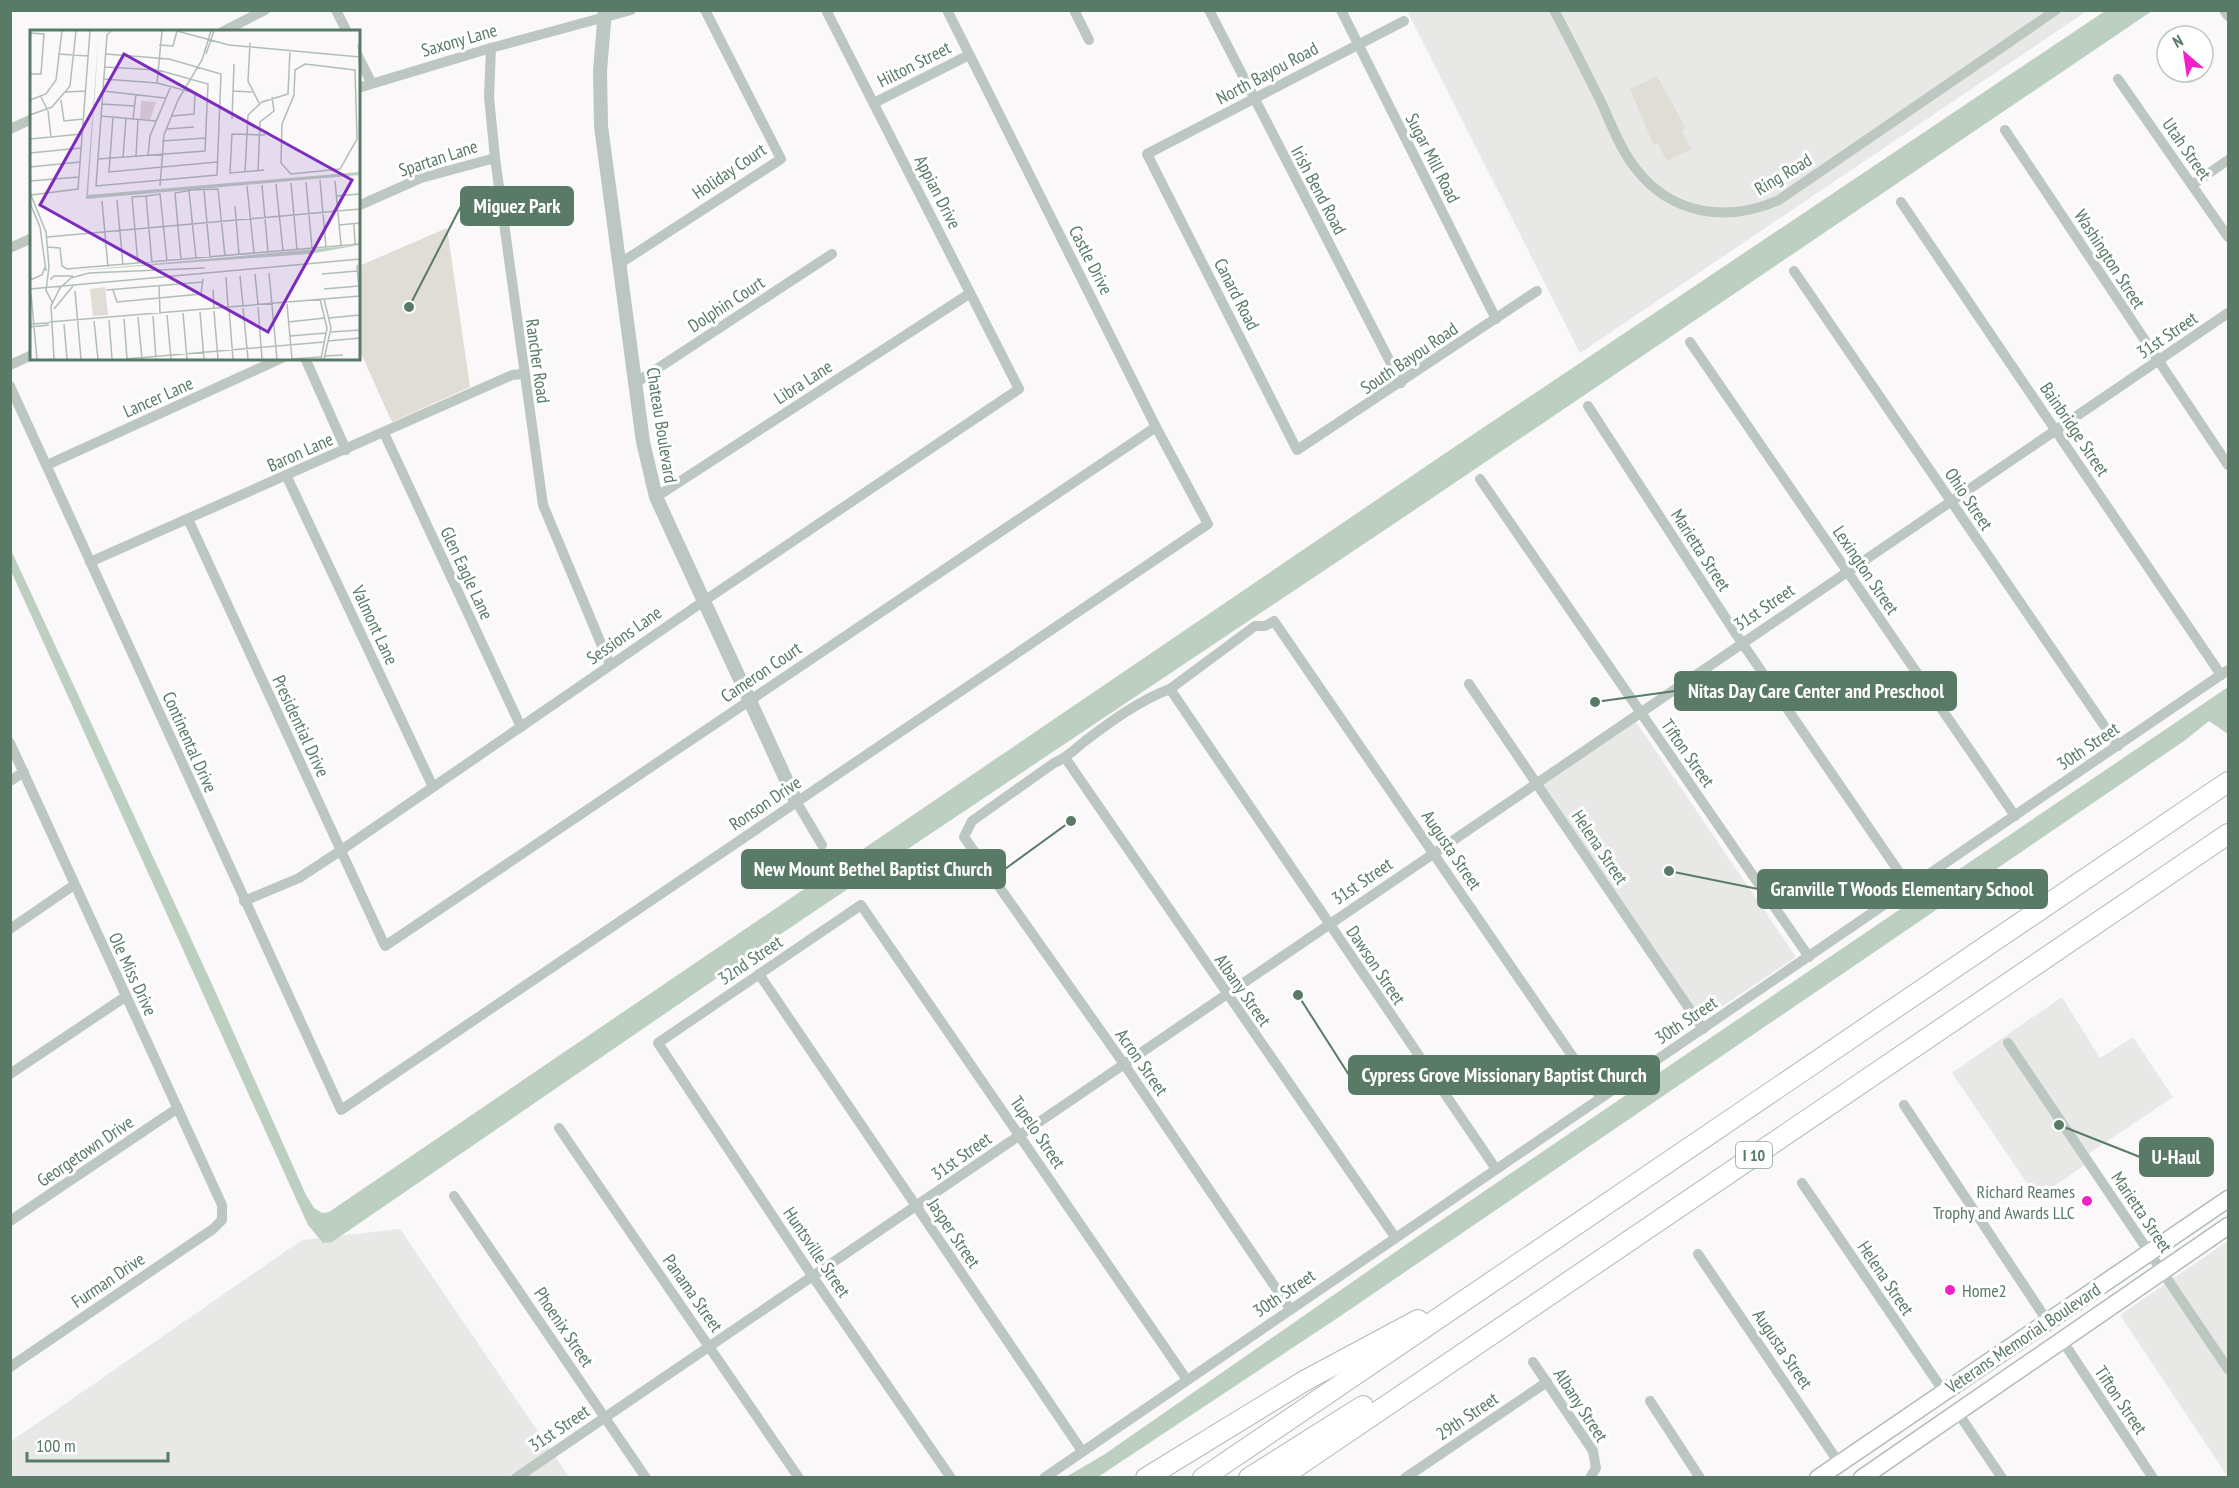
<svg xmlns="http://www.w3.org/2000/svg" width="2239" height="1488" font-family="'PT Sans Narrow',sans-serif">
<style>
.built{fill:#e8e9e7}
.green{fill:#e0dcd6}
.water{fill:#bccfc0}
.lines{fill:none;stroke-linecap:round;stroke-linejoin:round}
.primary-casing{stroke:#afbcb5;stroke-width:19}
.motorway-casing{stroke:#b0bbb4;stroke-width:22}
.minor{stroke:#bbc7c0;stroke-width:10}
.tertiary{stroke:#bbc7c0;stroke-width:14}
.primary{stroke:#fff;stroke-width:16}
.motorway{stroke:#fff;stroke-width:20}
.poi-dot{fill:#f31fc7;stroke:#fff;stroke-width:2}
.labels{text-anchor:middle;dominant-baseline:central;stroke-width:6;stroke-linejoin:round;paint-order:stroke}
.shield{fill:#fff;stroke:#8ba295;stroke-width:1.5}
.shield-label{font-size:16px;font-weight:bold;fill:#597a67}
.street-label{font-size:18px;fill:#597a67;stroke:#fff}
.poi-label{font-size:18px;fill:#597a67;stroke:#fff;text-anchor:end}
.inset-river{fill:none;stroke:#bccfc0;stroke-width:3}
.inset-road{fill:none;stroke:#b0beb5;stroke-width:1.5}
.view{fill:#7b2cbf;fill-opacity:0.15;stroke:#7b2cbf;stroke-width:3}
.inset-edge{fill:none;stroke:#597a67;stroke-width:3}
.leader{fill:none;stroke:#597a67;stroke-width:2}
.callout-dot{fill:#597a67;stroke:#fff;stroke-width:2}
.callout{fill:#597a67;stroke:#597a67;stroke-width:2}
.callout-label{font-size:20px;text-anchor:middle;font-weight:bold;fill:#fff}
</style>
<rect width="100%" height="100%" fill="#faf8f8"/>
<g class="built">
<polygon points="1407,11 2087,11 1580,353"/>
<polygon points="1636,722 1796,957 1702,1020 1543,785"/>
<polygon points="2062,997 2100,1058 2133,1037 2173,1097 2081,1159 2085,1165 2037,1198 1952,1073"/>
<polygon points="400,1229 569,1477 11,1477 10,1442 302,1240"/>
<polygon points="2228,1241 2228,1477 2120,1315"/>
</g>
<g class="green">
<polygon points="1657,76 1685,127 1682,132 1691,149 1667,161 1658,144 1653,144 1630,89"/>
<polygon points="447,228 470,387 392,422 359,349 359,266"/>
</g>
<g class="water">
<polygon points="2105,11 2152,11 1413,511 803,919 332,1242 323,1243 308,1225 11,571 11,550 211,982 306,1195 314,1208 322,1213 329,1212 1447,452"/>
<polygon points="2228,687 2228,734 2209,721 2184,741 1336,1319 1098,1477 1066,1477 1105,1454 1427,1230"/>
</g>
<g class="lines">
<g class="primary-casing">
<g id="primary">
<polyline points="1818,1478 2228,1199"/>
<polyline points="1862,1478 2228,1226"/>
</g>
</g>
<g class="motorway-casing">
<g id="motorway">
<polyline points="1146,1478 1306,1380 1418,1320"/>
<polyline points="1203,1478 2228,782"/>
<polyline points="1249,1478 1363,1406"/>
<polyline points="1280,1478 2228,834"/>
</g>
</g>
<g class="minor">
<polyline points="336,10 347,32"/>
<polyline points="1074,10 1089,40"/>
<polyline points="1209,10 1401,383"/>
<polyline points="1341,10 1496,319"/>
<path d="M 1554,10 C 1570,40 1585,70 1600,100 C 1611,123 1620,149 1636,169 C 1672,215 1727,223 1779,200 L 2056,10"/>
<polyline points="2224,10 2228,16"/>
<polyline points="1404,21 1147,154 1297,450 1537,291"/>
<polyline points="222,32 265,10"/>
<polyline points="491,48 489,97 495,158 543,505 610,665"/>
<polyline points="358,56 371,82"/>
<polyline points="2118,79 2228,237"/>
<polyline points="358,88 491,48 631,10"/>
<polyline points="874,103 969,55"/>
<polyline points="10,129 32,119"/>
<polyline points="2005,130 2228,465"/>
<polyline points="2192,185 2228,160"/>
<polyline points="1901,202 2221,675"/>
<polyline points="358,206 421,178 495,158"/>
<polyline points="10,248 32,238"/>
<polyline points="619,264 781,159 705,10"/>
<polyline points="1794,271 2118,746"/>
<polyline points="1690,342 2015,816"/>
<polyline points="305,358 346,450"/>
<polyline points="10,365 32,355"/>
<polyline points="637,382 832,254"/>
<polyline points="10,386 341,1110 1208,524 1156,427 947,10"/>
<polyline points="1588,406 1736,634 1910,888"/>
<polyline points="384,433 521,727"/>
<polyline points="47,465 282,358"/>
<polyline points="287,477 433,787"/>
<polyline points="1480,479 1809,957"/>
<polyline points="656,497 969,294"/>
<polyline points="188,519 385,946 1156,427"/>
<polyline points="90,562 512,375 523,374"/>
<polyline points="1469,684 1703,1029"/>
<polyline points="1170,689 1496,1169"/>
<polyline points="10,743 222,1205 222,1220 213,1229 10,1367"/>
<polyline points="1066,759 1395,1237"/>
<polyline points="10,781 24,772"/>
<polyline points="796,801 822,845"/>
<polyline points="244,901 299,878 340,851 704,601 1019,389 826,10"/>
<polyline points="10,929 74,885"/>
<polyline points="759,974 1082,1451"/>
<polyline points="2008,1043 2228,1369"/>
<polyline points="10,1074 125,997"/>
<polyline points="1904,1105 2048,1322"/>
<polyline points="559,1128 799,1478"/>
<polyline points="1802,1183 1944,1392"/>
<polyline points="454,1196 646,1478"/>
<polyline points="10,1221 178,1108"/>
<polyline points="1698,1254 1839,1463"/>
<path d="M 1290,1309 L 1124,1064 L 964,837 L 972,821 L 1054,763 C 1067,758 1074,750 1085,741 C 1110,722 1140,700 1170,689 L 1255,626 L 1265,626 L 1274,621 L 1601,1098"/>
<polyline points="2062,1340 2153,1478"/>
<polyline points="1533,1362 1593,1451 1596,1468 1590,1478"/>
<polyline points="1650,1401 1700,1478"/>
<polyline points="1958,1413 2002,1478"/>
<polyline points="516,1478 2228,313"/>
<polyline points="951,1478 813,1277 658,1043 861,905 1187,1380"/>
<polyline points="1044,1478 2228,670"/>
<polyline points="1405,1478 1547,1382"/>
</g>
<polyline class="tertiary" points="605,10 600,71 601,126 643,442 656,497 796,801"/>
<use href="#primary" class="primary"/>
<use href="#motorway" class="motorway"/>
</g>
<g class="poi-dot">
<circle cx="2087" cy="1201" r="6"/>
<circle cx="1950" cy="1290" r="6"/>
</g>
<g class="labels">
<rect class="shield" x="1736" y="1142" width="36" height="26" rx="4.5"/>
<g class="shield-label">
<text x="1754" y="1155">I 10</text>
</g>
<g class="street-label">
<text transform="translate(459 40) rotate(-16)">Saxony Lane</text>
<text transform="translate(914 64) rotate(-27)">Hilton Street</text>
<text transform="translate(1267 73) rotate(-28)">North Bayou Road</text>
<text transform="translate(2187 149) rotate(55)">Utah Street</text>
<text transform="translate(438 158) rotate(-18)">Spartan Lane</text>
<text transform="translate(1433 158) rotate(63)">Sugar Mill Road</text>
<text transform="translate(729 171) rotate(-34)">Holiday Court</text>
<text transform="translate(1783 174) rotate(-31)">Ring Road</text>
<text transform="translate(1319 190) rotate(62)">Irish Bend Road</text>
<text transform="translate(938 192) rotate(63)">Appian Drive</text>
<text transform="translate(2110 259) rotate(57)">Washington Street</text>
<text transform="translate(1091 260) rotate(63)">Castle Drive</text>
<text transform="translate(1237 294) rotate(63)">Canard Road</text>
<text transform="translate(726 304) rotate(-33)">Dolphin Court</text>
<text transform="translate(2167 335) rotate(-34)">31st Street</text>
<text transform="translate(1409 358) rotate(-34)">South Bayou Road</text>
<text transform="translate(538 361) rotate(82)">Rancher Road</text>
<text transform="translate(803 382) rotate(-33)">Libra Lane</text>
<text transform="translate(158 397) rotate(-24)">Lancer Lane</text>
<text transform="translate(662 425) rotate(81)">Chateau Boulevard</text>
<text transform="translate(2075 429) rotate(56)">Bainbridge Street</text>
<text transform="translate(300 452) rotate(-24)">Baron Lane</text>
<text transform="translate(1969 499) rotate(56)">Ohio Street</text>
<text transform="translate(1701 550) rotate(57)">Marietta Street</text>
<text transform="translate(1866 570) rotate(56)">Lexington Street</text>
<text transform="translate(467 573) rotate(65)">Glen Eagle Lane</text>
<text transform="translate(1764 607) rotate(-34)">31st Street</text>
<text transform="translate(375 625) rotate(65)">Valmont Lane</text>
<text transform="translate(624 635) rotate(-35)">Sessions Lane</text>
<text transform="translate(761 672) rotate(-34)">Cameron Court</text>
<text transform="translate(301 726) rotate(65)">Presidential Drive</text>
<text transform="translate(190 742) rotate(66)">Continental Drive</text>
<text transform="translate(2088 746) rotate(-34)">30th Street</text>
<text transform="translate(1688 753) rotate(55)">Tifton Street</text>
<text transform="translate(765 803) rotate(-34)">Ronson Drive</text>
<text transform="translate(1600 847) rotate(56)">Helena Street</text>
<text transform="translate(1452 850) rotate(56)">Augusta Street</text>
<text transform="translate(1362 881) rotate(-34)">31st Street</text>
<text transform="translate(750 960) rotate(-34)">32nd Street</text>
<text transform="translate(1376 965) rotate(56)">Dawson Street</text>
<text transform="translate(133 974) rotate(65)">Ole Miss Drive</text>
<text transform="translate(1243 990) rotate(55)">Albany Street</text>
<text transform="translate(1686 1020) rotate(-34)">30th Street</text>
<text transform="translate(1142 1062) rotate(55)">Acron Street</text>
<text transform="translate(1038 1132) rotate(56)">Tupelo Street</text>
<text transform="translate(85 1151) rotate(-34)">Georgetown Drive</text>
<text transform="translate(961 1156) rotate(-35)">31st Street</text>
<text transform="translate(2142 1212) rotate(56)">Marietta Street</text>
<text transform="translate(954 1233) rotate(56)">Jasper Street</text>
<text transform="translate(817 1252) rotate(56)">Huntsville Street</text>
<text transform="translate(1886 1278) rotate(56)">Helena Street</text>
<text transform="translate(108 1280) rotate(-34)">Furman Drive</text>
<text transform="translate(693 1293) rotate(55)">Panama Street</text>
<text transform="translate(1284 1293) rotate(-34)">30th Street</text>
<text transform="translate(564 1327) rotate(56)">Phoenix Street</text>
<text transform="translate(2023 1338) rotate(-34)">Veterans Memorial Boulevard</text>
<text transform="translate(1783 1349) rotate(56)">Augusta Street</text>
<text transform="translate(2121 1400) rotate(56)">Tifton Street</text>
<text transform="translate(1581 1405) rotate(57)">Albany Street</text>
<text transform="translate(1467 1416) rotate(-34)">29th Street</text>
<text transform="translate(559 1428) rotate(-34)">31st Street</text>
</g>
<g class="poi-label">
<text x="2075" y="1191">Richard Reames<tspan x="2075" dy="21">Trophy and Awards LLC</tspan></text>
<text x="1962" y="1290" text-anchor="start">Home2</text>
</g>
</g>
<g transform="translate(30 30)">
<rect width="330" height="330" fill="#faf8f8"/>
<path d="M 111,71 L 126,72 L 120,90 L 110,89 ZM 75,257 L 78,285 L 63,286 L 60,259 Z" fill="#e0dcd6"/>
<path d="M 69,1 L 58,165 L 330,142 L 330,145 L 56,169 ZM 330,215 L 279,224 L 43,241 Z" fill="#bccfc0"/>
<path class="inset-river" d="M 329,14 L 330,33"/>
<path class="inset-road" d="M 147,1 L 199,15 L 330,27M 0,3 L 14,4 L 11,44 L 0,44M 220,13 L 218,51 L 229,73M 129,15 L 143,16 L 147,1M 28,24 L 58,26M 76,24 L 139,29 L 191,44 L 187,145 L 66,156 L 77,5 L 81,1M 176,24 L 184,1M 275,34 L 325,40 L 327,109 L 310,139 L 261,144 L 251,133 L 252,94 L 264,65 L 265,40 ZM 74,49 L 127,53 L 165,63 L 164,84 L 142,86M 127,53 L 132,1M 73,61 L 135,68M 203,61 L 222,62M 36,62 L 56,61M 10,65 L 18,81 L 21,107M 0,70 L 16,64 L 26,50 L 32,1M 31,70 L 34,91 L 54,89M 72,74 L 105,76M 0,85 L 22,77 L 40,56 L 46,1M 71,86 L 126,91M 83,87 L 79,142 L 187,132M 103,89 L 106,64M 202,89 L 204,34M 137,99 L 164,97M 0,109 L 52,104M 132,111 L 176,108M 0,123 L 51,118M 118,126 L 120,106 L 141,56M 106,127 L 108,89M 93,128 L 96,88M 68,129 L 175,121 L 178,54 L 128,40 L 75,37M 0,137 L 50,132M 234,140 L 200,143 L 202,104 L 235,105M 228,141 L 230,92 L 244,81 L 242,67M 215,142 L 218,85 L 232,72 L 258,64 L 260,20M 290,150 L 296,217M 0,151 L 49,147M 305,151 L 311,215M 276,152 L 282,218M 261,153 L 267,219M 246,154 L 253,221M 232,155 L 238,222M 130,156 L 134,105 L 148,70 L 172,30 L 181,1M 217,156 L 224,223M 174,160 L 180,227M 159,161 L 166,228M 0,163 L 16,202 L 19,237 L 16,260 L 23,274M 1,165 L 48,159 L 60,1M 116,166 L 122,233M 306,166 L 330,164M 87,170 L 93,235M 72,171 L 78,237M 0,173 L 10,197 L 16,241M 205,176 L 209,225M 324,194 L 325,214M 309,195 L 330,193M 17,207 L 330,179M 17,217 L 30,218 L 32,236 L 37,239 L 330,214M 151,230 L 145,163 L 162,160 L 188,159 L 195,226M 108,234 L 102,167 L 116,166 L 130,164 L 137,231M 327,235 L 330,272M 239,243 L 247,329M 225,244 L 228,274M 292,244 L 327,241M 210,246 L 213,275M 196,247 L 198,277M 0,250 L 12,245 L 15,237M 20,250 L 24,246 L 43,246M 129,256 L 130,283M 0,259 L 330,229M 294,259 L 329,256M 76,260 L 173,252M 83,260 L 87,272 L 171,264 L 173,249M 183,260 L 184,278M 45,261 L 51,329M 1,264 L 7,329M 290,269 L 297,298 L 291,329M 257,274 L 262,329 L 291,327M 228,277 L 232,329M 213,278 L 218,329M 24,279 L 43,256M 199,279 L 203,329M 184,281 L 188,329M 170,282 L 174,329M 153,283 L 157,329M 137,285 L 141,329M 123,286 L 126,329M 108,287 L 112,329M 299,288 L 330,285M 94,289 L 97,329M 79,290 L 82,329M 64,291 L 68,329M 19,292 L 330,266M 258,292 L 295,288M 0,294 L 19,293M 34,294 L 37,329M 0,297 L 19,295M 301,302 L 330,300M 260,306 L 296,303M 298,311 L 330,308M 295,326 L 313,325M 24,329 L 21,276 L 30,258 L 41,248 L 59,243 L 175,238M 96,329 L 294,312M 294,329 L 301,298 L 294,269"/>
<path class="view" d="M 94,24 L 322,150 L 238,302 L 10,175 Z"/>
<rect width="330" height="330" class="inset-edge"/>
</g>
<path class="leader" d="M409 307L461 206M1595 702L1675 691M1071 821L1005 869M1669 871L1758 889M1298 995L1349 1075M2059 1125L2140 1157"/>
<g class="callout-dot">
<circle cx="409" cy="307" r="6"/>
<circle cx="1595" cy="702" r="6"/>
<circle cx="1071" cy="821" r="6"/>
<circle cx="1669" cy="871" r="6"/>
<circle cx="1298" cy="995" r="6"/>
<circle cx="2059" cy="1125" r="6"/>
</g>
<g class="callout">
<rect x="461" y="187" width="112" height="38" rx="6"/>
<rect x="1675" y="672" width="281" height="38" rx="6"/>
<rect x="742" y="850" width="263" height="38" rx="6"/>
<rect x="1758" y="870" width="289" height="38" rx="6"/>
<rect x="1349" y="1056" width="310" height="38" rx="6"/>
<rect x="2140" y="1138" width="73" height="38" rx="6"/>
</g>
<g class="callout-label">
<text x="517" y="213">Miguez Park</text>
<text x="1816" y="698">Nitas Day Care Center and Preschool</text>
<text x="873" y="876">New Mount Bethel Baptist Church</text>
<text x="1902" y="896">Granville T Woods Elementary School</text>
<text x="1504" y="1082">Cypress Grove Missionary Baptist Church</text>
<text x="2176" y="1164">U-Haul</text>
</g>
<rect width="2239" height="1488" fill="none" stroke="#597a67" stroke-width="24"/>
<g transform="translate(2185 54) rotate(331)"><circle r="28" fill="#ffffff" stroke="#bdcac2" stroke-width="1.5"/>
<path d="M0-4.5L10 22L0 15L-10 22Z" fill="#f31fc7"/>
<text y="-9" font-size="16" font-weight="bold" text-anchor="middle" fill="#597a67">N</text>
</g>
<path d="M27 1452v9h141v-9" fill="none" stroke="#597a67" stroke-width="3"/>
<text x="36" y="1452" font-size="18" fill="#597a67" stroke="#ffffff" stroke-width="4.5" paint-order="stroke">100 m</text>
</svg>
